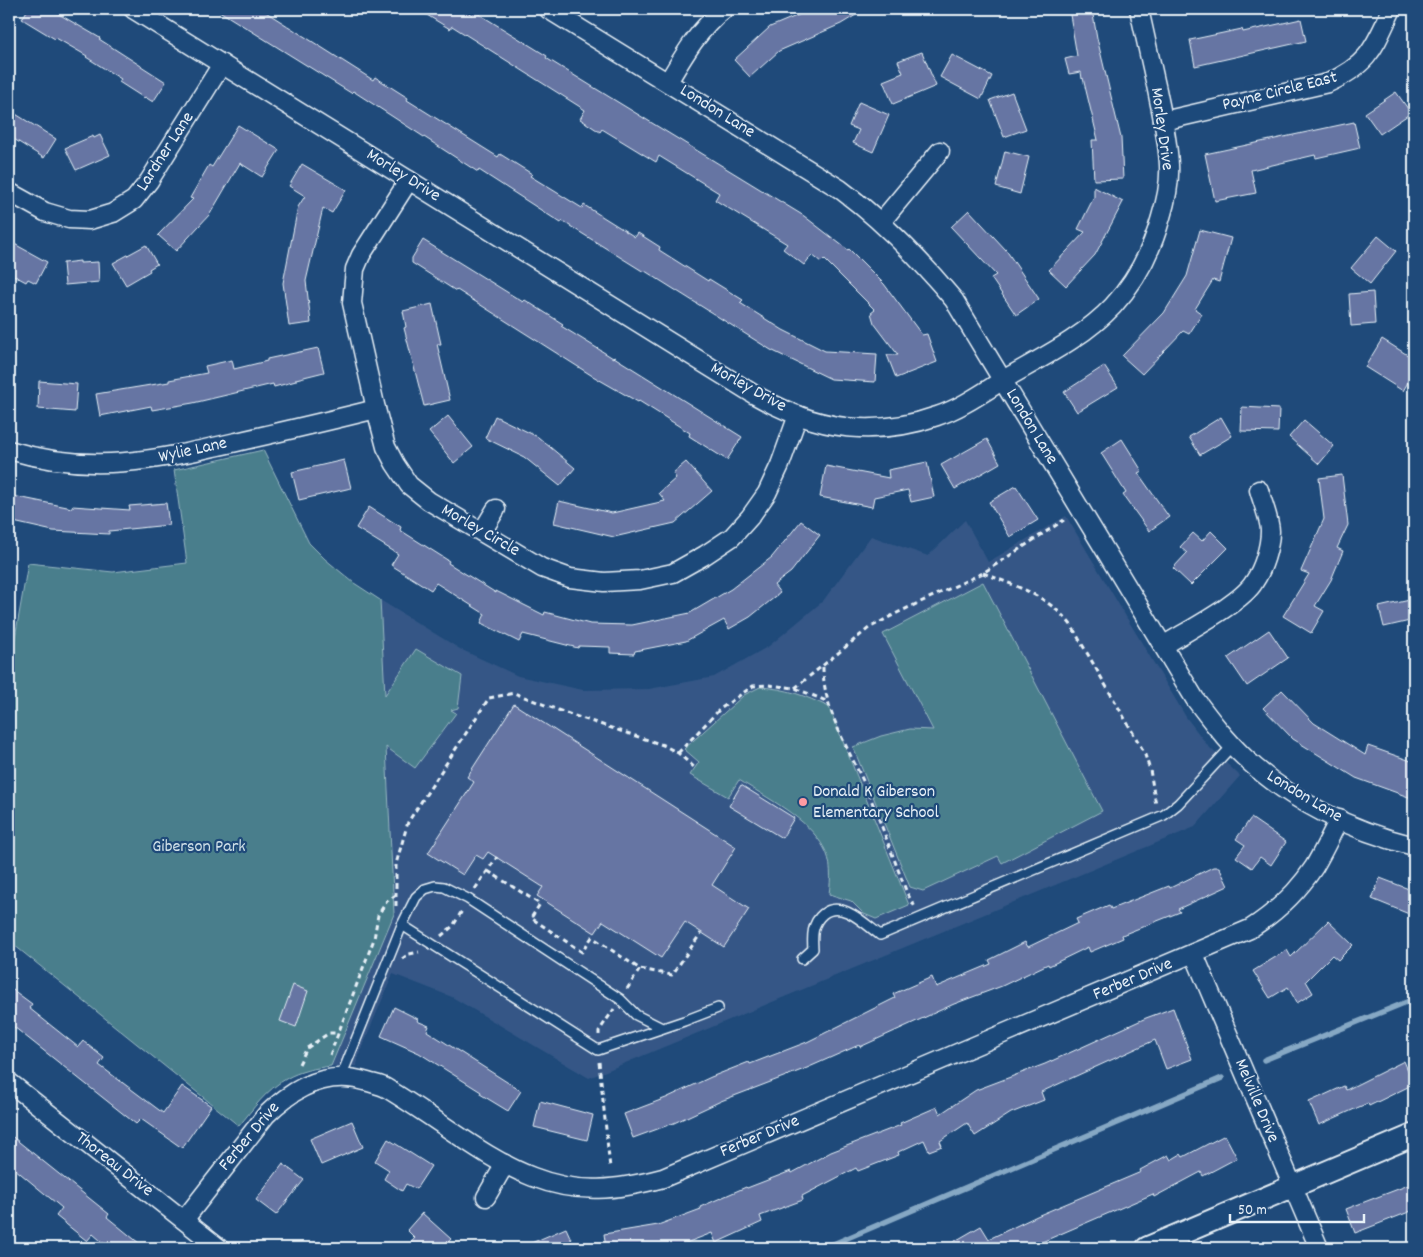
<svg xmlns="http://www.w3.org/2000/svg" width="1423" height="1257" font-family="Dekko,sans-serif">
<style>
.built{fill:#345786}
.green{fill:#497e8c;stroke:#98b8c2}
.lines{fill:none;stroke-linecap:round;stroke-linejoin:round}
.stream{stroke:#86a8c4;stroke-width:5.5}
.building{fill:#6675a3;stroke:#e8f1f8}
.service-casing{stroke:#e8f1f8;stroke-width:12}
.minor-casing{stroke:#e8f1f8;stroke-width:21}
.tertiary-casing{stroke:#e8f1f8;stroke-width:25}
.path{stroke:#e8f1f8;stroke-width:3;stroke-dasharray:5 4;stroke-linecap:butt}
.service{stroke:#1f4a7a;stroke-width:9}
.minor{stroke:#1f4a7a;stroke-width:18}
.tertiary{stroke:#1f4a7a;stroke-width:21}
.poi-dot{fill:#ff9aa2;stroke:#1f4a7a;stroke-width:2}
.labels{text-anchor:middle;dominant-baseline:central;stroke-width:4.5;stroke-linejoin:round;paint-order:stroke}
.street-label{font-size:18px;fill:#e8f1f8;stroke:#1f4a7a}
.poi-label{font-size:18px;fill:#e8f1f8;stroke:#1f4a7a;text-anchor:start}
.park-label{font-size:18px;fill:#d0e0e8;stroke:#1f4a7a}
</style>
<rect width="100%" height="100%" fill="#1f4a7a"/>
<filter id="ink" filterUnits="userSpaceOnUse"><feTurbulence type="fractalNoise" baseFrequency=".02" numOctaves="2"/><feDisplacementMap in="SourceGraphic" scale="10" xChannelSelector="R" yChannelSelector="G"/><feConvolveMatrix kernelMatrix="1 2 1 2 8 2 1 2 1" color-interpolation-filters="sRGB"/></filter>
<g filter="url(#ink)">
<polygon class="built" points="1066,516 1186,717 1208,746 1240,776 1195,827 589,1078 452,997 393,974 358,1057 357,1066 331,1066 394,914 380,600 460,649 518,676 583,690 649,689 714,677 769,646 823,601 871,536 928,556 965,520 988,562"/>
<g class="green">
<path d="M 263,450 L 309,543 L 325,559 L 354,583 L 380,600 L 385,695 L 416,649 L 462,676 L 458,708 L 451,710 L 456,713 L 415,768 L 386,747 L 394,914 L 331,1066 C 316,1068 299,1071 286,1079 C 267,1089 252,1110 239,1126 L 9,941 L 9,672 L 28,563 L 113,572 L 187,563 L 174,470 Z"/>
<polygon points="983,582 1102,811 1002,863 998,856 923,891 910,887 853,747 881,736 910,729 933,730 883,634"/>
<path d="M 760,687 C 788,689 803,695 829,707 L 909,905 L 876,919 L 864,914 L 851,901 L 829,894 C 831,879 832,861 824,848 C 808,818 767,798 739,780 L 728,797 L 690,775 L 699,762 L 684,749 L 744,695 Z"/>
</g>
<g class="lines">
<g class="stream">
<polyline points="1264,1060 1414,999"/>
<polyline points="824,1248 1222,1078"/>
</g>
</g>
<g class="building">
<polygon points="28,9 50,9 100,38 99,39 166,82 153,102 145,97 144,98 119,82 121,79 86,57 87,56 56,38 55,39 22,19"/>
<polygon points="216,9 261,9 373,80 375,77 408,98 407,100 498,157 500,154 532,174 530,176 582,208 584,205 635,237 638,233 660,247 659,250 708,281 709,279 743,300 740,303 783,330 825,351 877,354 875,382 831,379 771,350 645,271 644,272 562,221 561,223 479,170 478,172 353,91 351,93"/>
<polygon points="417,9 462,9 472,15 474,11 547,56 546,58 598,90 804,216 848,250 849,249 884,284 922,335 927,334 937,362 896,378 887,355 898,355 874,323 871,313 875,310 824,259 821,262 812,255 804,265 783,249 787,244 715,200 719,193 659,156 656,162 602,129 600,132 580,119 585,110 452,26 450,29"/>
<polygon points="813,9 866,9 841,24 779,51 750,77 734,60 770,27"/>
<polygon points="1069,9 1092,9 1097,38 1121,138 1123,179 1094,180 1092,140 1098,140 1083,78 1082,79 1081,72 1069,74 1065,59 1077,56"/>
<polygon points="1301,19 1306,41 1195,66 1190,40 1242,29 1243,32"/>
<polygon points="922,52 936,86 893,104 883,81 903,73 898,61"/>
<polygon points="952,55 992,76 981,99 940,77"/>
<polygon points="1012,92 1026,129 1004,137 990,100"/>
<polygon points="1396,92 1411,113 1380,134 1365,113"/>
<polygon points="859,102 889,115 873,152 853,143 859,130 849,126"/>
<polygon points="14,113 56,139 44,158 9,136 9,121"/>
<polygon points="1354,122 1360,148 1316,158 1315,155 1251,170 1256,193 1215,201 1205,154"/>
<polygon points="238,125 279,150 262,177 240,163 210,214 176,251 158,235 193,199 190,198 209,165 212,167"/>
<polygon points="100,135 110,155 76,170 65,148 93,136 94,138"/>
<polygon points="1005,151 1029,157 1020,194 996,187"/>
<polygon points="302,164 346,190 332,213 323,208 306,281 311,323 289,326 283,283 298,207 305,196 289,186"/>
<polygon points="1094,187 1123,202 1095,255 1066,286 1049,270 1085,232 1078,229 1094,197"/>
<polygon points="969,210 1006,250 1039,299 1016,315 991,278 996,275 951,227"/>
<polygon points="1200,230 1231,238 1219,282 1213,280 1195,309 1202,314 1189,334 1183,331 1142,374 1122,356 1164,313 1187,276"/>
<polygon points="1378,236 1396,251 1370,284 1351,268"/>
<polygon points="423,240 523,302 525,300 563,324 561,326 613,358 614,357 742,437 727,460 689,436 690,433 639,401 638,402 591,375 457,290 456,291 412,263 412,258"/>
<polygon points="9,241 47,262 36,283 28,279 26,282 13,275 14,274 9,271"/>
<polygon points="146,245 157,264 149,269 150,271 126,285 113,263"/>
<polygon points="80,261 80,263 98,262 99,282 65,285 63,263"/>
<polygon points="1373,292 1375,324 1351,326 1349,294"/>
<polygon points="432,304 441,344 437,344 450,400 424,406 404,328 406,327 403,311"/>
<polygon points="1382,339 1414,359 1414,372 1403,391 1365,367"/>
<polygon points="318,348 324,372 296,379 296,381 274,387 273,384 193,403 152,410 151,406 100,416 96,394 169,382 169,380 207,373 205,366 232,360 234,369 267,361 267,359"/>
<polygon points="1104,366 1118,387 1077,412 1064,392"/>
<polygon points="39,381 77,384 75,412 38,409"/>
<polygon points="1242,407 1279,409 1278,432 1241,431"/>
<polygon points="448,416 473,447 454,463 429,432"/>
<polygon points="495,416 538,437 575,468 560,486 524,457 485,438"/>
<polygon points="1221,417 1232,436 1200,455 1189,437"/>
<polygon points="1304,420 1334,446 1319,464 1289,437"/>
<polygon points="987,439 1000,463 955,489 941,465"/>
<polygon points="1122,439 1142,471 1138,473 1169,517 1149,531 1123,495 1126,493 1101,453"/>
<polygon points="344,460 351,488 299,500 292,472"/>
<polygon points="686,462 712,491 675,523 614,537 554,523 559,501 612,513 665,501 659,493 676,478 673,473"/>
<polygon points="927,462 934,497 911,502 908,490 874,497 872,507 820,497 826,466 889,478 888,470"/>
<polygon points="1342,475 1348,525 1337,548 1343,551 1331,580 1315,606 1324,611 1311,633 1283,616 1309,574 1301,571 1324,519 1319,478"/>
<polygon points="1016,486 1038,520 1010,537 989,502"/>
<polygon points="13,496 72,508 72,506 130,510 129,506 166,503 169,525 109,531 109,534 53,531 9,521"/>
<polygon points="369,507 401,527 400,530 449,561 448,563 496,593 496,591 544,615 545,612 590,624 632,625 690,613 731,589 772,557 801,521 820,535 791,572 774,585 780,593 750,617 729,629 724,620 686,641 635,651 634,654 610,653 610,647 579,646 578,648 523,634 519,642 481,623 485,614 436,583 431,590 391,565 398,554 356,528"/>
<polygon points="1211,531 1228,548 1191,585 1173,568 1187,553 1180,547 1193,533 1202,541"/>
<polygon points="1414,599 1414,620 1384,627 1379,607"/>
<polygon points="1269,630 1288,658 1247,686 1228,658"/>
<polygon points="1282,690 1314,723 1365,755 1368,746 1414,762 1414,799 1356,778 1293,739 1263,708"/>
<polygon points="514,704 736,847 712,885 749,909 724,947 685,922 661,958 603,921 595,933 537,896 543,887 488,852 483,859 476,855 463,875 428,853 474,782 467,777"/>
<polygon points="741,785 794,818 782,838 729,806"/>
<polygon points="1251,818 1286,842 1271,865 1260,857 1252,868 1236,857 1245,845 1236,839"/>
<polygon points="1213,867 1219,867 1228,886 1178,909 1180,912 1122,935 1123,938 1090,952 1088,947 1049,966 1048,964 1002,986 954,1004 860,1047 859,1045 807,1068 721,1101 674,1123 633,1138 624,1114 666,1098 711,1077 749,1062 750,1064 807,1042 895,998 893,994 932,977 936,987 991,964 989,960 1025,942 1028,947 1078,923 1076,919 1109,905 1111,909 1169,886 1170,888"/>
<polygon points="1380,878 1414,891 1414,916 1372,899"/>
<polygon points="1328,921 1353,945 1338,960 1332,955 1306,981 1313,993 1297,1003 1288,987 1270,998 1253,971 1287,950 1291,957"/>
<polygon points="293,985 308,991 296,1027 280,1021"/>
<polygon points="9,987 32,1004 29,1008 78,1047 83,1041 104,1058 99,1065 163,1113 182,1086 211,1106 182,1148 141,1119 136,1124 9,1023"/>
<polygon points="394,1007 418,1019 417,1021 429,1026 427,1031 521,1091 508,1111 480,1094 481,1092 419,1053 381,1036"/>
<polygon points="1173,1008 1192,1059 1166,1069 1155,1040 1041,1092 1044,1100 1011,1113 975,1136 967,1123 940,1141 942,1146 929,1151 924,1140 898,1152 899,1155 858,1171 856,1168 802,1196 803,1200 760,1216 762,1222 716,1243 712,1233 673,1248 606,1248 604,1234 658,1225 701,1209 700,1207 746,1187 747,1188 791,1171 792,1173 831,1152 901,1125 900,1123 937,1107 940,1114 976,1090 1045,1064 1146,1018"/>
<polygon points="1404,1061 1414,1084 1369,1106 1368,1103 1319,1125 1309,1102 1344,1086 1346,1090"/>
<polygon points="540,1101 593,1115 587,1140 534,1127"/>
<polygon points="352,1121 363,1147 321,1165 310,1139"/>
<polygon points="9,1134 109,1214 107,1217 145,1248 109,1248 93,1234 87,1241 56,1216 62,1208 9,1164"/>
<polygon points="1225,1135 1237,1158 1203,1176 1201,1172 1154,1197 1153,1194 1028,1248 943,1248 981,1226 989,1239 1037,1216 1141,1172 1140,1170 1168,1155 1171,1160 1181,1154 1183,1157"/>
<polygon points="388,1139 431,1166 416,1189 406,1184 402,1191 384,1179 389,1170 375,1161"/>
<polygon points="283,1164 304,1180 276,1215 256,1200"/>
<polygon points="1414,1183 1414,1210 1355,1233 1346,1209"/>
<polygon points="422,1213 451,1239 443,1248 406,1248 415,1238 407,1230"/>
<polygon points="566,1228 575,1248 520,1248"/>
</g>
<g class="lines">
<g class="service-casing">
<g id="service">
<polyline points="402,925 598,1050 684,1021 718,1008"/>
<path d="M 802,959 L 813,949 C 812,936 812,923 823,914 C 841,899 865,924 880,935 L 1164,815 L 1178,804 L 1233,745"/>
<polyline points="341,1077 402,925 416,897 425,889 435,886 444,887 468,899 620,999 636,1015 662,1028"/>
</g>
</g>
<g class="minor-casing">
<g id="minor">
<path d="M 133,9 L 755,395 C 787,413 822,427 859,428 C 885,429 912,425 937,416 C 961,408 982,393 1003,380 C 1041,358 1083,338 1113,306 C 1136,281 1152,250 1161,217 C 1166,201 1170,182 1169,165 C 1168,140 1162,115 1157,90 C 1151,63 1145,36 1139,9"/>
<path d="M 548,9 L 840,189 C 883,221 919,258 954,300 L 1195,699 C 1210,719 1225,739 1244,757 C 1290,801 1352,831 1414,846"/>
<path d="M 668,82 C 684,55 699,29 724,9"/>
<path d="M 1163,121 L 1328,83 C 1370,64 1374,47 1392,9"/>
<polyline points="409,180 361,255 355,269 352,303 376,409 386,447 395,464 409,485 429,501 542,568 570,578 604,582 640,580 673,573 705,555 732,537 750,517 767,493 780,465 798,415"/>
<polyline points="9,192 45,212 69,219 90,220 113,213 134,200 149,181 222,64"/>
<polyline points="881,222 940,151"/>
<path d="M 9,450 C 95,476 161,459 245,440 C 289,430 332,420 376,409"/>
<polyline points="482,532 496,509"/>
<path d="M 1163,646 C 1185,632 1242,603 1254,582 C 1263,569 1270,547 1270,531 C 1270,520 1262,501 1259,490"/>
<polyline points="1194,954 1319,1248"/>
<polyline points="9,1082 219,1248"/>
<polyline points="486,1197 505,1164"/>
<path d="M 184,1220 L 266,1115 C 294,1087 328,1069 368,1082 C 374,1084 381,1085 386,1088 C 398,1095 410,1103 422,1111 C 457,1134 493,1162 533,1177 C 579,1195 618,1190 663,1178 L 1250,929 C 1275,913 1297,893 1314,867 C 1323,852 1331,835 1339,819"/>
</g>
</g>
<g class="tertiary-casing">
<polyline id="tertiary" points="1147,1248 1414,1135"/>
</g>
<g class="path">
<path d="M 983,573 C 1018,587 1047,595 1071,625 L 1144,752 L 1150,770 L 1156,805"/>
<path d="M 823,667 C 823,709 848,748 865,785 C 880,820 893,857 907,893 L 915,907"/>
<polyline points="795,688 869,628 899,612 983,573 1064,520"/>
<polyline points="678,753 720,709 753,686 768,685 795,688 826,701"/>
<polyline points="488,871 540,904 531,918 582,952 592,937 640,969 672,975 701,933"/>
<polyline points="475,889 497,857"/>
<polyline points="396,906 396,864 408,822 489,698 514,693 563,712 663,745 678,753 695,768"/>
<polyline points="441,936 453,926 463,909"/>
<polyline points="402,959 409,954 419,952"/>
<polyline points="627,989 640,969"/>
<polyline points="599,1035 599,1031 614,1009"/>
<polyline points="330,1055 374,939 378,915 387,901 396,895"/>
<polyline points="599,1062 610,1168"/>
<polyline points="299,1064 307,1048 329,1033 338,1033"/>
</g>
<use href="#service" class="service"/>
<use href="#minor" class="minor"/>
<use href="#tertiary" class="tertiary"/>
</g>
</g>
<circle class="poi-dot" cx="803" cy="802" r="5"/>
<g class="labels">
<g class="street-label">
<text transform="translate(1280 92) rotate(-14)">Payne Circle East</text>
<text transform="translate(717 112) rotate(32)">London Lane</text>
<text transform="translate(1161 129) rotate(82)">Morley Drive</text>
<text transform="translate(166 152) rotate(-57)">Lardner Lane</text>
<text transform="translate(403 176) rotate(32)">Morley Drive</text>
<text transform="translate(748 388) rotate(29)">Morley Drive</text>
<text transform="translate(1031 427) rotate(59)">London Lane</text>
<text transform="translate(193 451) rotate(-12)">Wylie Lane</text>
<text transform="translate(480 531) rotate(30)">Morley Circle</text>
<text transform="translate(1304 797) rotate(31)">London Lane</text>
<text transform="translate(1133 980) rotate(-23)">Ferber Drive</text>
<text transform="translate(1256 1101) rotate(67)">Melville Drive</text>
<text transform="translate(250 1137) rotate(-50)">Ferber Drive</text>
<text transform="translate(760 1137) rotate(-23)">Ferber Drive</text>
<text transform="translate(114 1165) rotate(38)">Thoreau Drive</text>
</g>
<g class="poi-label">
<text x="813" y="792">Donald K Giberson<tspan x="813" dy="21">Elementary School</tspan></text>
</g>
<g class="park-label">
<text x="199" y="847">Giberson Park</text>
</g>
</g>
<rect width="1423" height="1257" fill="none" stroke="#1f4a7a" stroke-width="30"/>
<rect x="15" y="15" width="1393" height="1227" fill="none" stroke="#e8f1f8" stroke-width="2" filter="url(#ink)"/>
<path d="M1230 1214v8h134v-8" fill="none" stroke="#e8f1f8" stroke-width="2.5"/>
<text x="1238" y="1214" font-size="15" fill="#e8f1f8" stroke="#1f4a7a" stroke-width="4" paint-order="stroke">50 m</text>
</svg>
